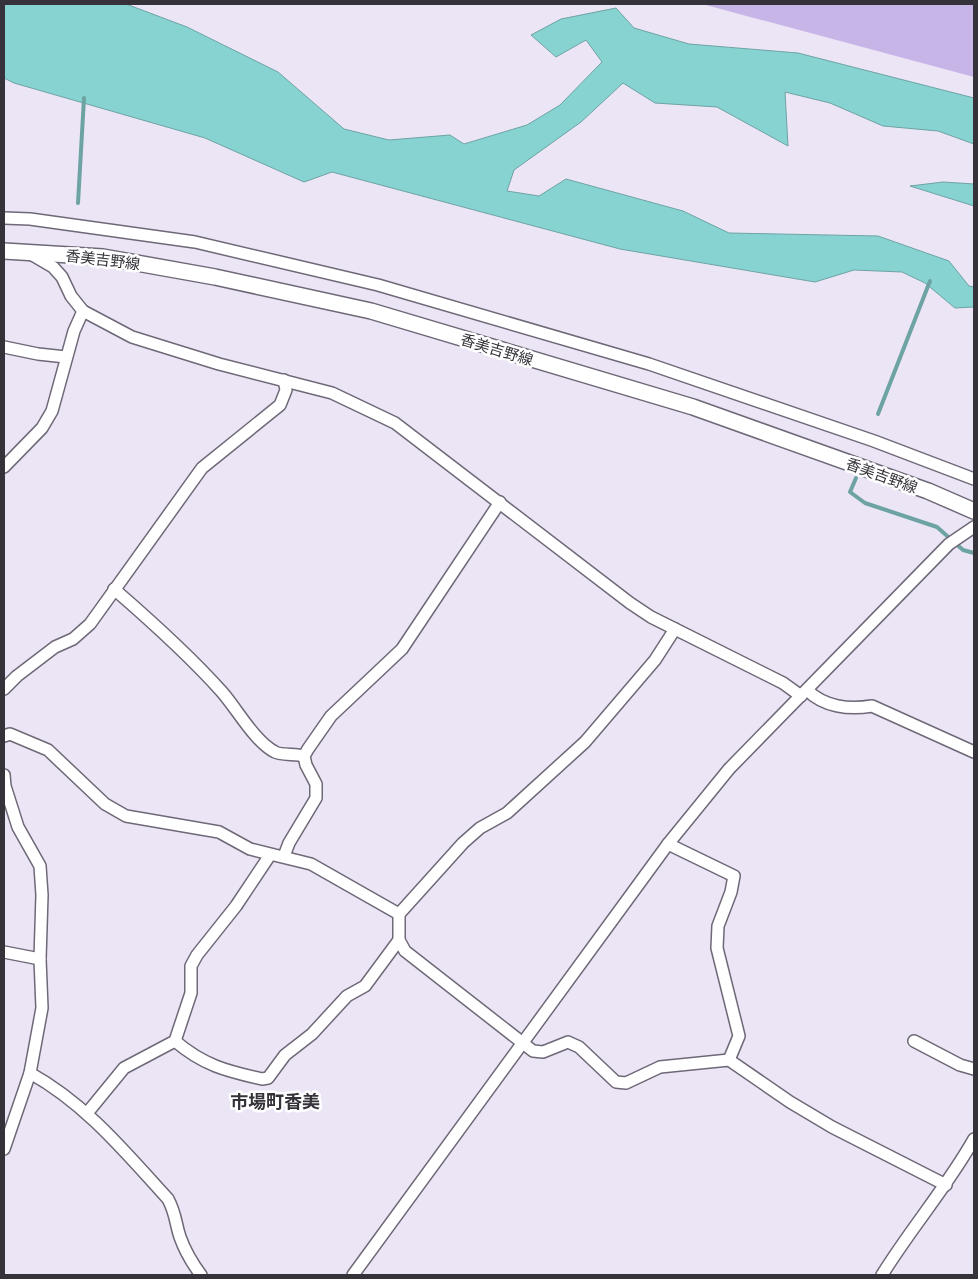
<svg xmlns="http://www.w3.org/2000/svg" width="978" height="1279" font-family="Barlow,'Noto Sans JP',sans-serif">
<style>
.green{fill:#c8b5e8}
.water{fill:#87d3d2;stroke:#6ea3a4}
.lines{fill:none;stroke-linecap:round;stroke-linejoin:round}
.stream{stroke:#6ea3a4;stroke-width:4}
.minor-casing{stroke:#6e6877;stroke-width:14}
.secondary-casing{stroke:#6e6877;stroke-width:18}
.minor{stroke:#fff;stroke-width:11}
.secondary{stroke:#fff;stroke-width:15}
.labels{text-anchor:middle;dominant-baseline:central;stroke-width:5;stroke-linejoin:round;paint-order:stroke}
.street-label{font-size:15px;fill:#353239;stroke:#fff}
.quarter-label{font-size:18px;font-weight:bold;fill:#353239;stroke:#fff}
</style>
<rect width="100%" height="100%" fill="#ebe5f6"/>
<polygon class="green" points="702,4 974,4 974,77"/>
<g class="water">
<polygon points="4,4 126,4 187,27 278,72 344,129 389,140 450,135 464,144 527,125 560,105 602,62 586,40 556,57 531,35 561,19 616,8 634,28 689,44 798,53 974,98 974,144 938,131 883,126 830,103 785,92 788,146 717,107 655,103 623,83 581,122 514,170 507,191 539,196 566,179 683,211 729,233 878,236 949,261 969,286 974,287 974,307 955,308 925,283 902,272 854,270 815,282 620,249 332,172 304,182 205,138 14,83 4,78"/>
<polygon points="943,182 974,184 974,206 910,186"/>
</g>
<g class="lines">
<g class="stream">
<polyline points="78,203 84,98"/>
<polyline points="878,414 930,281"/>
<polyline points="856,478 850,492 865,503 937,527 963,550 974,553"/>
</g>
<g class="minor-casing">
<g id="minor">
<polyline points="4,218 30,219 195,242 378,285 649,364 874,441 974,479"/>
<polyline points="29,253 53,267 62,277 71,296 83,311 132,337 219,364 332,393 395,423 630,603 651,617 783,683 801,696"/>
<polyline points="4,347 38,354 66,357"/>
<polyline points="4,467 42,428 52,411 74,331 83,311"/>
<path d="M 114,589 C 151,621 189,655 222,692 C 237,709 255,742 275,752 C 279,755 296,754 304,756"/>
<polyline points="4,689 17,676 55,647 73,639 90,624 202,468 280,405 286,390 284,380"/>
<path d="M 807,690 C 824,707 849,710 872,706 L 974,752"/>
<polyline points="4,736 10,734 48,750 105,804 126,816 219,832 250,849 311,864 399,914 399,940 405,951 533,1051 543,1052 568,1042 579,1047 616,1082 626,1083 660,1067 729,1060 790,1102 832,1127 946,1185"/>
<polyline points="4,775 5,786 18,827 40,866 42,895 40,959 42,1008 30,1073 4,1149"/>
<polyline points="668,844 734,876 731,892 718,926 717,948 739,1036 729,1060"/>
<polyline points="284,856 289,843 316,798 316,784 306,765 304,756 308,749 331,716 402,649 500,502"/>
<polyline points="399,914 463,843 480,828 507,813 585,742 655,660 675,629"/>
<polyline points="4,952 40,959"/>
<path d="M 175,1041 C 203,1065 226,1071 262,1079 L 268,1078 L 285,1055 L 312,1034 L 347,996 L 365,986 L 399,940"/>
<polyline points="914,1041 960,1065 974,1069"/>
<path d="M 30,1073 C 86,1104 125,1152 168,1199 C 176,1214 175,1222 180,1237 C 185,1251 192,1263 201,1275"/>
<polyline points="88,1112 124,1068 175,1041 191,993 191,966 197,955 236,906 270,855"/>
<polyline points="353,1275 668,844 729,769 949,544 974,527"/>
<path d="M 882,1275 C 911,1228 947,1187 974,1139"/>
</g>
</g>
<g class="secondary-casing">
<polyline id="secondary" points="4,251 103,257 215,277 371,311 693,407 928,491 974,511"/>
</g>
<use href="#minor" class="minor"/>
<use href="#secondary" class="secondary"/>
</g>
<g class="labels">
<g class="street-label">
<text transform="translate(103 259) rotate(7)">香美吉野線</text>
<text transform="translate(497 349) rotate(17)">香美吉野線</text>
<text transform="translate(882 475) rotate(20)">香美吉野線</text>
</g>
<g class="quarter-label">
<text x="275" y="1101">市場町香美</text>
</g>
</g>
<rect width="978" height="1279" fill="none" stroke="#353239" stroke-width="10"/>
</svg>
